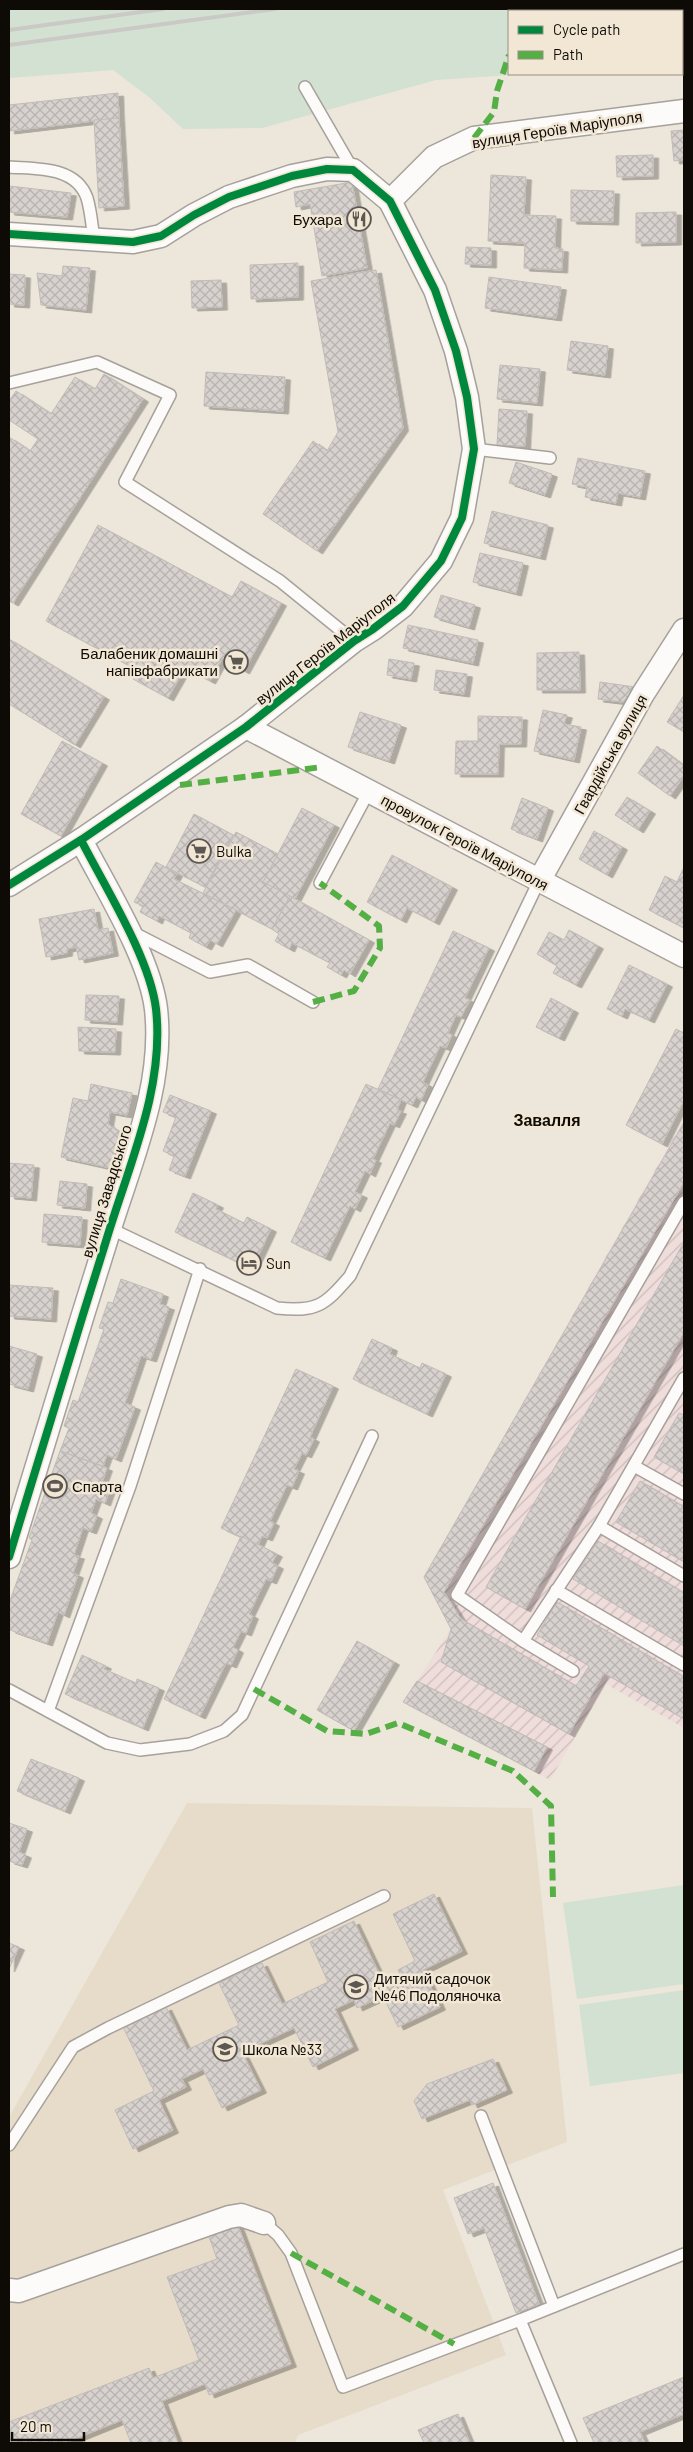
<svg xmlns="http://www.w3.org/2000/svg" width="693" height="2452" font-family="Barlow,sans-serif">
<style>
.industrial{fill:url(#industrial-furrows)}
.built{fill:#e7dcca}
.green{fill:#d2e1d2}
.building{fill:url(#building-cross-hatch);stroke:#c1bbb8;filter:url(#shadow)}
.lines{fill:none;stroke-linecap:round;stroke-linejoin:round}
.service-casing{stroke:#a6a19a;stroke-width:14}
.minor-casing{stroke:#a6a19a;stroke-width:25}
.service{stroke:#fcfbfa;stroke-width:11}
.minor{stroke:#fcfbfa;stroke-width:22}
.rail{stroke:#cbc9c6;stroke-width:4}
.quiet{stroke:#54b044;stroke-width:6;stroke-dasharray:12 6;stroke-linecap:butt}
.cycleway-casing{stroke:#f2e7d5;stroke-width:11}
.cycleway{stroke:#00873e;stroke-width:8}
.labels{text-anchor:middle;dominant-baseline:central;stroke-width:5;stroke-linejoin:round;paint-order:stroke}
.street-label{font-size:15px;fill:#0e0b06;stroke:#f2e7d5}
.poi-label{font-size:15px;fill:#0e0b06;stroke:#f2e7d5;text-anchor:start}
.neighbourhood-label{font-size:16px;font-weight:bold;fill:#0e0b06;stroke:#f2e7d5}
</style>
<defs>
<pattern id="industrial-furrows" width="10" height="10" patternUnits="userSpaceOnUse" patternTransform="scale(1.25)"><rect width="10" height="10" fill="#efdddb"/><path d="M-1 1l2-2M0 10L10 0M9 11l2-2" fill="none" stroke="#ccbcba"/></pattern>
<pattern id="building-cross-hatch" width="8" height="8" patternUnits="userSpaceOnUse" patternTransform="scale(1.25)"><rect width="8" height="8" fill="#d8d2cf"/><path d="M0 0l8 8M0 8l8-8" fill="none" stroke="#b8b3b0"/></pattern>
<filter id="shadow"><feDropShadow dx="5.5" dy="3" stdDeviation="0" flood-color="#0004"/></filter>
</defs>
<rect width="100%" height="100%" fill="#ece6db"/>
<polygon class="industrial" points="684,1119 684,1728 606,1684 550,1780 403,1702 451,1629 424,1577"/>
<polygon class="built" points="187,1803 532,1808 567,2142 443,2190 506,2355 298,2435 295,2443 9,2443 9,2117"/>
<g class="green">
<polygon points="9,9 684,9 684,63 682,63 682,11 509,11 509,74 525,74 436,80 262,128 183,129 149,97 113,70 9,78"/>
<polygon points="684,1885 684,1984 577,1999 563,1903"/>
<polygon points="684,1990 684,2073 590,2086 579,2005"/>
</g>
<g class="building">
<polygon points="118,93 119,118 9,131 9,105"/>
<polygon points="119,118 124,206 99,208 94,120"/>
<polygon points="684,130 684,160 674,161 671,131"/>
<polygon points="653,155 653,176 617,177 616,156"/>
<polygon points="491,175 526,177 524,215 556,216 555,248 563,249 562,270 524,268 525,243 488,241"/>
<polygon points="352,182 367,268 322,276 310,204 296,207 294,192"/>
<polygon points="9,186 71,193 67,217 9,212"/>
<polygon points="571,190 614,191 613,222 571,221"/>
<polygon points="676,212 676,242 636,243 636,213"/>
<polygon points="466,247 491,248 491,265 465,264"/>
<polygon points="298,263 298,297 251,299 250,265"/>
<polygon points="63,266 90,268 86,310 41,305 37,273 62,276"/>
<polygon points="376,270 403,428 317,551 263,514 313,441 327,451 338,432 311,281"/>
<polygon points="9,274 25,275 24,305 9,304"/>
<polygon points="489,277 561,287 556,318 485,308"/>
<polygon points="221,280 222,307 192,308 191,281"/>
<polygon points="571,341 608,346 605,375 567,370"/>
<polygon points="500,365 540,369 537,403 497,399"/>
<polygon points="206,372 285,377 283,411 204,406"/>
<polygon points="104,374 143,399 13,603 9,601 9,437 30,451 38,439 9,420 9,401 16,391 51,414 75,377 95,389"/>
<polygon points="499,409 527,411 525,446 497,445"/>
<polygon points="578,458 645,471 640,497 618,493 616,503 585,497 587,487 572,484"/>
<polygon points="516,462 552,474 545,495 509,483"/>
<polygon points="492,511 548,525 540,557 484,543"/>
<polygon points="98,525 232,597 241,581 281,603 244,671 222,659 210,681 185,668 168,698 133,679 137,670 46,621"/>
<polygon points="480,553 523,563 516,593 473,582"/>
<polygon points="441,595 475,605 469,627 434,617"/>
<polygon points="408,625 478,640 473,663 403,648"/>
<polygon points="9,639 104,697 75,745 9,704"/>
<polygon points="579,652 580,690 537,690 537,653"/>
<polygon points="389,659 414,663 411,679 387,675"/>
<polygon points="436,670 467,674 464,694 434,690"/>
<polygon points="600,682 635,687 623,702 598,699"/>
<polygon points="684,695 684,732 667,722"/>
<polygon points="543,710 567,715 564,724 581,727 574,760 534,751"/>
<polygon points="360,712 401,725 389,761 348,747"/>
<polygon points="478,716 522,717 521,744 499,744 498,774 455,774 456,741 478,741"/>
<polygon points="62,741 102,763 61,836 21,814"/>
<polygon points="657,746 684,766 684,776 670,796 638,773"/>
<polygon points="627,797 650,811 638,830 615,815"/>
<polygon points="522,798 548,808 537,839 511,829"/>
<polygon points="302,808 334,825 295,899 263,882"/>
<polygon points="194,814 233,835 205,887 166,867"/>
<polygon points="594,831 622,847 607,875 579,859"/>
<polygon points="236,832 278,854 263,882 290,896 272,929 203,893"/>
<polygon points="392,855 452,887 434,922 407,908 401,920 367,902"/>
<polygon points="156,862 177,874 174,879 236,910 217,944 210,940 206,947 189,938 191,933 159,916 157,921 140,912 143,906 134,902"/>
<polygon points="684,867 684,928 649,910 665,876 677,882"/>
<polygon points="290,896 369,940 350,974 344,970 341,975 327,967 330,963 292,943 289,949 275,941 279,934 272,929"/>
<polygon points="94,909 98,930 108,928 113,953 79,960 76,947 67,949 67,953 46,957 39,919"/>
<polygon points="569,930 598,946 576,985 553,973 557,966 537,954 549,932 564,940"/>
<polygon points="453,931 489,948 465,998 470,1000 461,1017 456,1015 448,1033 452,1035 446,1048 440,1046 423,1082 428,1085 421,1100 416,1097 412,1105 378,1089"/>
<polygon points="629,965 667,984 649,1020 625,1009 622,1016 607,1009"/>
<polygon points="86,995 119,996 117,1022 85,1020"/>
<polygon points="551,998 573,1010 559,1038 536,1027"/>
<polygon points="78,1027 116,1029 115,1052 79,1051"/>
<polygon points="676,1029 684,1033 684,1100 662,1144 626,1125"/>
<polygon points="91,1084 132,1093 127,1115 110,1112 108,1124 119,1132 111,1168 61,1157 73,1098 88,1101"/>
<polygon points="366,1084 401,1100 397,1110 401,1111 394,1125 390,1123 373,1159 376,1160 370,1174 365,1171 355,1192 362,1195 355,1209 350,1206 325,1258 291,1242"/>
<polygon points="170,1095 211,1111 185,1176 169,1170 174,1156 163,1151 176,1117 163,1112"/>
<polygon points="684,1122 684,1182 444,1592 461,1619 576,1686 589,1666 537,1635 557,1602 684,1677 684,1719 604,1673 569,1734 441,1662 451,1629 424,1577"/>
<polygon points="9,1163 34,1165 31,1198 9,1196"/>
<polygon points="60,1181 87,1184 85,1208 57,1205"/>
<polygon points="193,1193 218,1205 216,1209 244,1223 247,1217 271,1229 252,1269 175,1232"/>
<polygon points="44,1214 82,1217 80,1245 42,1242"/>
<polygon points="684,1242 684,1332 525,1609 486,1587"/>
<polygon points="121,1279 163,1294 160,1304 169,1307 151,1359 141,1356 125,1403 135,1407 116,1459 107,1455 103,1466 60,1451 69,1428 64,1426 73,1400 78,1402 104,1329 99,1328 108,1302 113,1303"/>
<polygon points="9,1285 53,1288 51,1319 9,1316"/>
<polygon points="372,1339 392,1348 390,1354 420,1368 422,1363 446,1374 427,1414 353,1379"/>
<polygon points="9,1346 37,1354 28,1389 9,1384"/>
<polygon points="296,1369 333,1386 310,1437 314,1439 306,1455 302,1453 294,1469 299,1471 292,1487 287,1485 270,1521 274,1523 267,1538 262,1536 258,1545 221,1528"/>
<polygon points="679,1413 684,1415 684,1474 654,1457"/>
<polygon points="60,1451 107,1468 102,1482 111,1486 105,1503 96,1499 91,1513 97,1516 91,1531 83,1528 74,1555 79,1556 73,1573 78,1575 64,1615 58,1612 47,1643 10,1630 9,1603 32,1540 29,1538"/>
<polygon points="640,1481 684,1507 684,1562 616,1522"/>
<polygon points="241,1536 277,1554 272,1563 278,1566 271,1581 266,1579 249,1614 253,1616 246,1633 241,1631 233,1647 238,1650 231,1665 226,1663 200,1716 164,1699"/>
<polygon points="598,1541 684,1593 684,1646 573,1579"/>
<polygon points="357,1641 394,1662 354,1731 317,1710"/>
<polygon points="82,1655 106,1666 104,1669 136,1683 137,1679 159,1688 143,1728 65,1694"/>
<polygon points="417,1681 547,1747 534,1771 403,1702"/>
<polygon points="31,1759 79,1778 65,1811 17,1791"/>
<polygon points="9,1823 27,1829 19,1852 26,1855 22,1865 9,1861"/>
<polygon points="434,1894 462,1951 423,1970 440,2007 398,2027 383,1996 357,2008 354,2000 335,2009 353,2047 313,2067 294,2028 242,2052 261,2090 222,2108 203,2069 182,2079 186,2087 159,2100 173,2130 133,2149 115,2110 154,2091 123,2027 166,2007 187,2050 239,2025 219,1983 262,1963 282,2004 328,1982 310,1942 354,1921 384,1984 401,1976 398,1970 415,1961 393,1914"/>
<polygon points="9,1943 19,1947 9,1969"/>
<polygon points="493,2059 507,2090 472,2105 470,2100 422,2119 414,2101 427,2084"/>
<polygon points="493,2183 539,2304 516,2313 484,2228 468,2234 454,2198"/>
<polygon points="237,2223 291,2364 209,2395 205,2384 162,2401 178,2443 131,2443 122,2420 65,2443 9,2443 9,2422 149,2368 153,2378 199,2360 167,2277 217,2259 208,2234"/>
<polygon points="684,2377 684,2414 640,2432 645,2443 594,2443 583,2418"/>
<polygon points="458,2414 470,2443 424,2443 418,2430"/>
</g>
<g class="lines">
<g class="service-casing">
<g id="service">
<polyline points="305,87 353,170"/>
<path d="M 9,167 C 36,169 76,166 87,198 C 91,211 92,226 94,240"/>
<polyline points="9,383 97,362 170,395 125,482 280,581 354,641"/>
<polyline points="474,449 550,458"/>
<polyline points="320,883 369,791"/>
<polyline points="132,932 210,972 248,965 313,1002"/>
<path d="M 109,1228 L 277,1308 C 317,1312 324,1306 350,1276 L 539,881"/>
<polyline points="634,1466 684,1494"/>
<polyline points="599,1526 684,1576"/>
<polyline points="556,1590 684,1665"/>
<polyline points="523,1641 599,1526 684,1378"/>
<polyline points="573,1671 523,1641 457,1595 684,1202"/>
<polyline points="9,1690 107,1743 140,1750 190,1744 224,1731 242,1715 372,1436"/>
<polyline points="48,1711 130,1486 200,1269"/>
<polyline points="481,2116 554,2306"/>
<polyline points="9,2145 73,2047 108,2028 384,1896"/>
<polyline points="264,2223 278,2235 291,2253 343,2387 520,2320"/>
<polyline points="571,2443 520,2320 684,2254"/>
</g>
</g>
<g class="minor-casing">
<g id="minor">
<polyline points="390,201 434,157 474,138 684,111"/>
<polyline points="9,234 133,242 161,236 194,215 229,197 292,176 327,169 353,170 390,201 435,290 456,351 467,397 474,449 462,518 441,561 403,606 373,629 354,641 246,727 81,840 9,885"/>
<polyline points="246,727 684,956"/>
<polyline points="539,881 643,694 684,630"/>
<path d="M 9,1557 C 41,1451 73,1346 106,1241 C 128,1167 165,1088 156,1009 C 150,958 105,887 81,840"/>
<polyline points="9,2290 19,2291 229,2217 241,2215 264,2223"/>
</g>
</g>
<use href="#service" class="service"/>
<use href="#minor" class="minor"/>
<g class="rail">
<polyline points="9,30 163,9"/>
<polyline points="9,45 275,9"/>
</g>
<g class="quiet">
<polyline points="564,11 570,9"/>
<polyline points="474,138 494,112 497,91 509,55"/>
<polyline points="180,785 322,767"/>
<polyline points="313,1002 354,991 380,948 379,926 320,883"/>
<polyline points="254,1689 327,1731 366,1734 398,1723 513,1771 551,1806 553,1897"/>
<polyline points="291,2253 454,2344"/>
</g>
<g class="cycleway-casing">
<g id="cycleway">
<polyline points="9,234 133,242 161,236 194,215 229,197 292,176 327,169 353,170 390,201 435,290 456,351 467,397 474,449 462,518 441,561 403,606 373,629 354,641 246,727 81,840 9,885"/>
<path d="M 9,1557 C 41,1451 73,1346 106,1241 C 128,1167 165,1088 156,1009 C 150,958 105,887 81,840"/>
</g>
</g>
<use href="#cycleway" class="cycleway"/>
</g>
<defs>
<g id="restaurant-ring" transform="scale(1.25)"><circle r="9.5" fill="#f2e7d5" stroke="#5c5851" stroke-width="1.5"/><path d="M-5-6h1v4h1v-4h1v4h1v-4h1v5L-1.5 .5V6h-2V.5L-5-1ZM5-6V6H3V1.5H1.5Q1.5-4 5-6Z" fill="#5c5851"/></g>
<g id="supermarket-ring" transform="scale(1.25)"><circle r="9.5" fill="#f2e7d5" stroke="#5c5851" stroke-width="1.5"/><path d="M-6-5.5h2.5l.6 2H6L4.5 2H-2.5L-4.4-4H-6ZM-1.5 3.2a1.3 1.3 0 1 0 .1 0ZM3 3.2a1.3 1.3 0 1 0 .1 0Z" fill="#5c5851"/></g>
<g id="hotel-ring" transform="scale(1.25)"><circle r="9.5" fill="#f2e7d5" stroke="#5c5851" stroke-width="1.5"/><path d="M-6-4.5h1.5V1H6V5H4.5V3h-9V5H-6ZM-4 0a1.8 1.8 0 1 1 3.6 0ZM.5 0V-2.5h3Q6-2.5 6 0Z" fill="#5c5851"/></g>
<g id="stadium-ring" transform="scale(1.25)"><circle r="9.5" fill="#f2e7d5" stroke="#5c5851" stroke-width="1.5"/><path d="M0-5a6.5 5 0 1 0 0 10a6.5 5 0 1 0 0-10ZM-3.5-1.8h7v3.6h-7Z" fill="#5c5851"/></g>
<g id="school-ring" transform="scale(1.25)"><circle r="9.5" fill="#f2e7d5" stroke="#5c5851" stroke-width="1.5"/><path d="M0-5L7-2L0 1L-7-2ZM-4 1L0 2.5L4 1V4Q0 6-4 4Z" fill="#5c5851"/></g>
</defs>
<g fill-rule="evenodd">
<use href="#restaurant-ring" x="359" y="219"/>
<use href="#supermarket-ring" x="236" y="662"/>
<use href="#supermarket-ring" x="199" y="851"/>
<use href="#hotel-ring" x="249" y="1263"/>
<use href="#stadium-ring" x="55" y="1486"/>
<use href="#school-ring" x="356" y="1987"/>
<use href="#school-ring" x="225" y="2049"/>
</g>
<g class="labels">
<g class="street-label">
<text transform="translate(557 129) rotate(-9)">вулиця Героїв Маріуполя</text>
<text transform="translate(325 648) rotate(-38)">вулиця Героїв Маріуполя</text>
<text transform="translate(610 754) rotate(-61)">Гвардійська вулиця</text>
<text transform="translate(465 842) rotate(28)">провулок Героїв Маріуполя</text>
<text transform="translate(106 1191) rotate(-73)">вулиця Завадського</text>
</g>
<g class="poi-label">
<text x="342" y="219" text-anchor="end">Бухара</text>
<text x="218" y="653" text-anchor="end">Балабеник домашні<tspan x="218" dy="17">напівфабрикати</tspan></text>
<text x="216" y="851">Bulka</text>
<text x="266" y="1263">Sun</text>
<text x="72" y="1486">Спарта</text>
<text x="374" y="1978">Дитячий садочок<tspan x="374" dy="17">№46 Подоляночка</tspan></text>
<text x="242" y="2049">Школа №33</text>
</g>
<g class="neighbourhood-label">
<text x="547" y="1119">Завалля</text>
</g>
</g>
<rect width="693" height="2452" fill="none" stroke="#0e0b06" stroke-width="20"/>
<rect x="508" y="10" width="175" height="65" fill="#f2e7d5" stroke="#978f82"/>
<rect x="518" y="26" width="25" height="8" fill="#00873e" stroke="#978f82"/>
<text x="553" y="35" font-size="15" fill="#0e0b06">Cycle path</text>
<rect x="518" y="51" width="25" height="8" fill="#54b044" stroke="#978f82"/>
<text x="553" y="60" font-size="15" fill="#0e0b06">Path</text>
<path d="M12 2432v8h72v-8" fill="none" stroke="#0e0b06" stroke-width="2.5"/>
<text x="20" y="2432" font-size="15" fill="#0e0b06" stroke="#f2e7d5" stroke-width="4" paint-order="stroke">20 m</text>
</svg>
